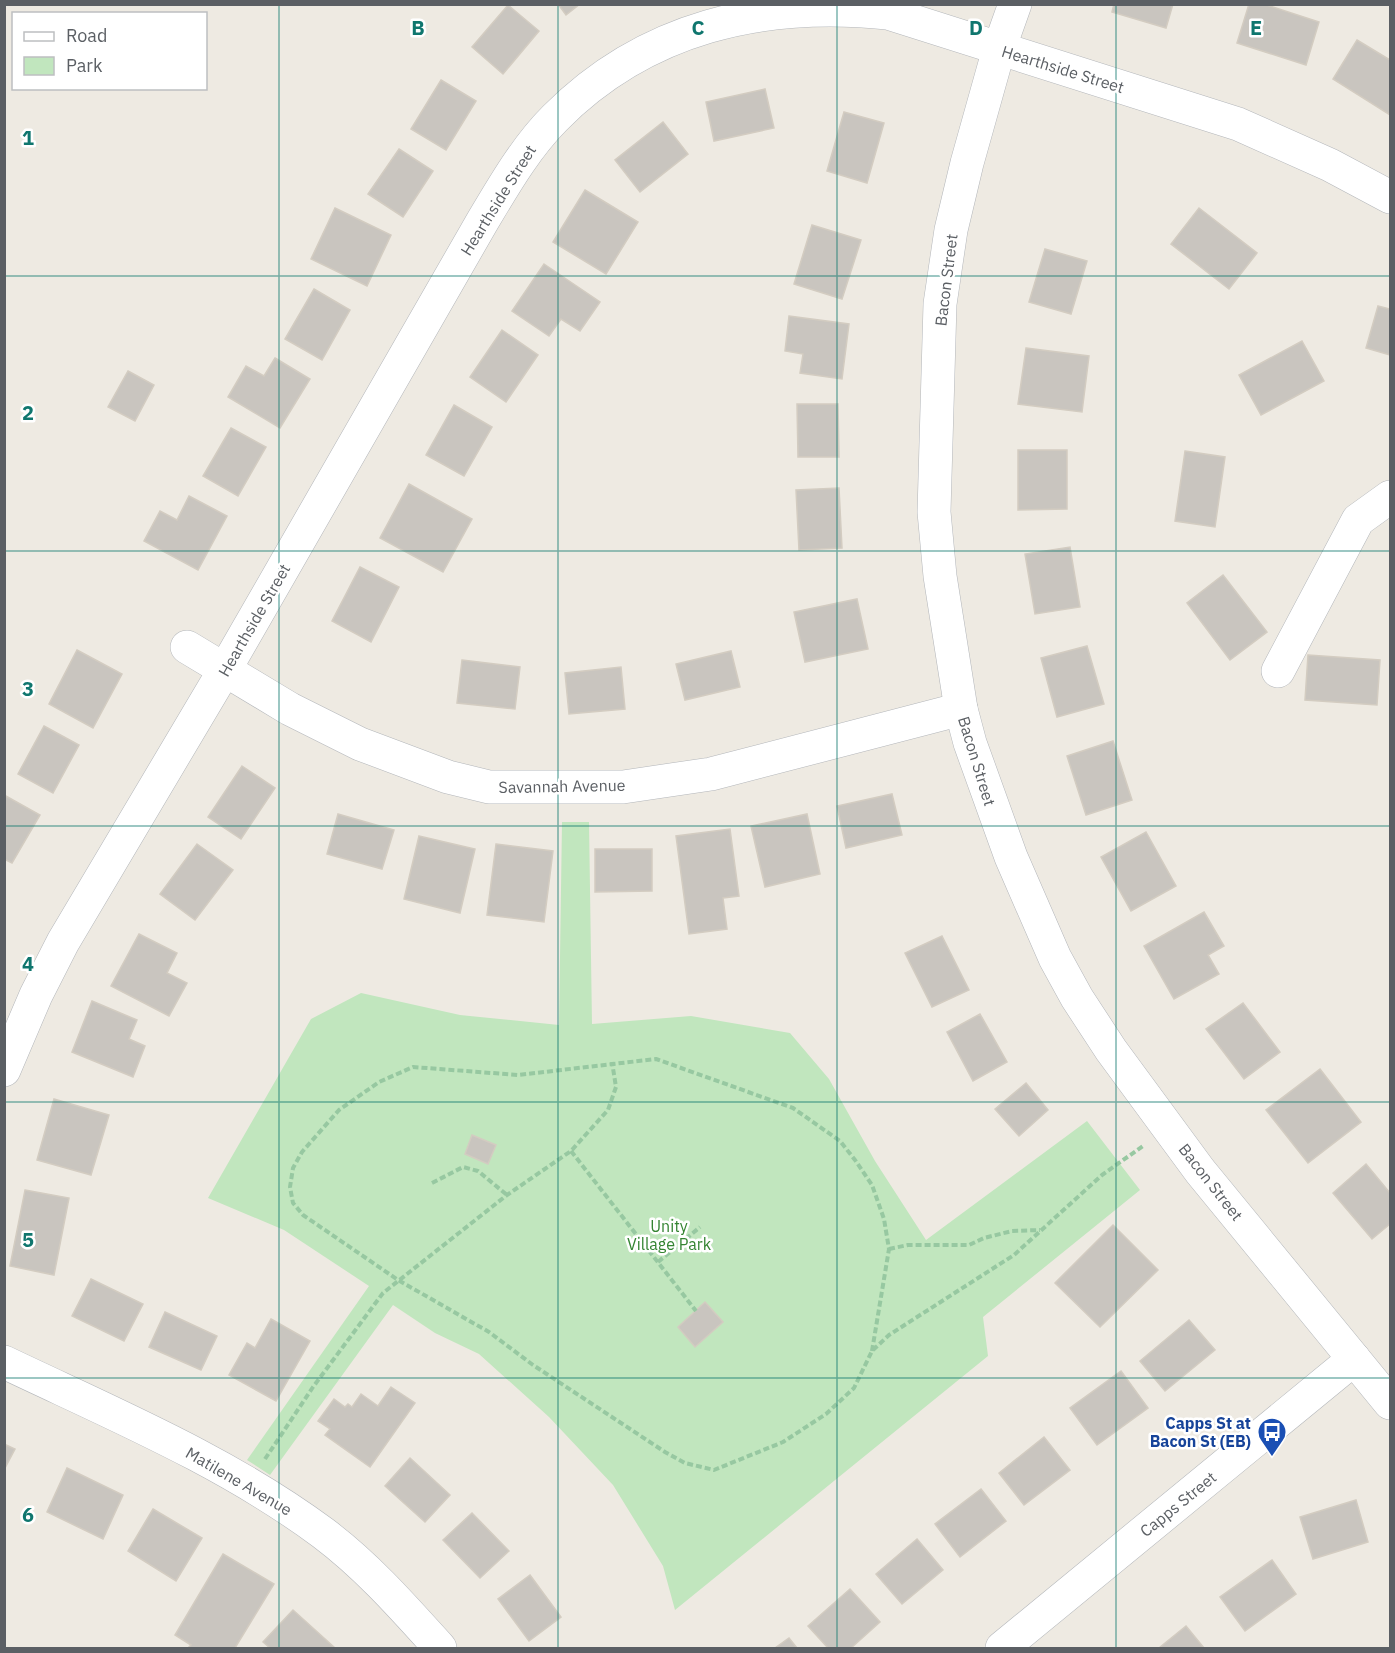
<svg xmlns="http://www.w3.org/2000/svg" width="1395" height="1653" font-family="'IBM Plex Sans',sans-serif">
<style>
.green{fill:#c1e6be}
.building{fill:#c9c5bf;stroke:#d3ccc1;stroke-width:1.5}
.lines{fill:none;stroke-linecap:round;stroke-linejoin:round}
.minor-casing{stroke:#b3b6ba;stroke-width:34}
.path{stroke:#97c8a1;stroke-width:4;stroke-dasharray:6 3;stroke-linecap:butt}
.minor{stroke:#fff;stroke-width:33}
.grid{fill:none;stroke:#0f766e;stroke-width:1.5;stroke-opacity:0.55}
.labels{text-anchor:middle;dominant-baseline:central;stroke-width:5;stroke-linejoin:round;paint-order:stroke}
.street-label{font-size:16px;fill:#5b5f64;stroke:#fff}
.park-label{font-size:16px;fill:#348432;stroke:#fff}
.transit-label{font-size:16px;font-weight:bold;fill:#164399;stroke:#fff;text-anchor:end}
.grid-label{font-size:20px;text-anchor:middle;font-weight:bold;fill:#0f766e;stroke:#fff;stroke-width:5;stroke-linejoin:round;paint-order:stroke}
</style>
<rect width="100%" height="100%" fill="#eeeae2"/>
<polygon class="green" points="562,822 589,822 592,1024 691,1016 790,1033 829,1079 875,1161 926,1240 1087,1121 1140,1190 983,1317 988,1356 675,1610 663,1566 613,1485 549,1417 479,1354 435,1333 393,1305 270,1475 247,1460 369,1286 284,1230 208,1198 311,1019 361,993 460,1015 559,1025"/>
<g class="building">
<polygon points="558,4 580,4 566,15"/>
<polygon points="1114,4 1173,4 1166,28 1112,12"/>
<polygon points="1249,4 1264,4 1319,22 1306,65 1237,43"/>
<polygon points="508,5 539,31 503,74 472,47"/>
<polygon points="1357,40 1390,60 1390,115 1333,79"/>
<polygon points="441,80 476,101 446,150 411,129"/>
<polygon points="765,89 774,128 714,141 706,102"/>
<polygon points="844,112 884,123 867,183 827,171"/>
<polygon points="663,122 688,154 640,192 615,160"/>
<polygon points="399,149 433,171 403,217 368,194"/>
<polygon points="585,190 638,222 606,274 553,242"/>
<polygon points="335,208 391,235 367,286 311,259"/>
<polygon points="1199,208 1257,253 1229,289 1171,244"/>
<polygon points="812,225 861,240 842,299 794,284"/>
<polygon points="1045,249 1087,261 1071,314 1029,302"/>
<polygon points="544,264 600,302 580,331 561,319 549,336 512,311"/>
<polygon points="314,289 350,310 322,360 285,339"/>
<polygon points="1378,306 1390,309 1390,355 1366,348"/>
<polygon points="789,316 849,324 842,379 800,373 803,354 785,351"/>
<polygon points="502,330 538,355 506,402 470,377"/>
<polygon points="1302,341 1324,381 1261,415 1239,375"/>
<polygon points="1026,348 1089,356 1082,412 1018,404"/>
<polygon points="275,358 310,379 280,428 228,397 246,366 264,376"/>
<polygon points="128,371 154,385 135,421 108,407"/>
<polygon points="797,404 838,404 839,457 798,457"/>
<polygon points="454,405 492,427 464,476 426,455"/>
<polygon points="231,428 266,447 238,496 203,476"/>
<polygon points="1018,450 1067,450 1067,509 1018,510"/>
<polygon points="1185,451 1225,457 1215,527 1175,521"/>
<polygon points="409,484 472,519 443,572 380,538"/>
<polygon points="839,488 842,548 799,550 796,490"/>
<polygon points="189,496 227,516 198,570 144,541 160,511 177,520"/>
<polygon points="1070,547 1080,607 1035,614 1025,554"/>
<polygon points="360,567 399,587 371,642 332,621"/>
<polygon points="1223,575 1267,632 1230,660 1187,603"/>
<polygon points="857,599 868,649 805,662 794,612"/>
<polygon points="1087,646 1104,704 1057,717 1041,658"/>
<polygon points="77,650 122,674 93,728 49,704"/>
<polygon points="731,651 740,687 685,700 676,664"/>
<polygon points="1308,655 1380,660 1377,705 1305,700"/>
<polygon points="462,660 520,667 515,709 457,703"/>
<polygon points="621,667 625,709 569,714 565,673"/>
<polygon points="44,726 79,745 53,793 18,774"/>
<polygon points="1113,741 1132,800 1086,815 1067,756"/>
<polygon points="242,766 275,788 241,839 208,817"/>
<polygon points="892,794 902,835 846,848 837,806"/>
<polygon points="4,795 40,815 12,863 4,859"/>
<polygon points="338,814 394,830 382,869 327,854"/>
<polygon points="807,814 820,874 765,887 751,826"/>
<polygon points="730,829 739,896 723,898 727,929 689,934 676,836"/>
<polygon points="1146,832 1176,886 1131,911 1101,857"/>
<polygon points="419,836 475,849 460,913 404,899"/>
<polygon points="197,844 233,870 195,920 160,894"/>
<polygon points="496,844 553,851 544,922 487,915"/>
<polygon points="595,849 652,849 652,891 595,892"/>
<polygon points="1204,912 1224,946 1208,955 1219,974 1174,999 1144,946"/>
<polygon points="139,934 177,953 167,973 187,983 169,1016 111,986"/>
<polygon points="942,936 969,990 932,1007 905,953"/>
<polygon points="92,1001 137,1020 129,1039 145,1046 133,1077 72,1052"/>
<polygon points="1243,1003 1280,1052 1244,1079 1206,1029"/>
<polygon points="980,1014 1007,1062 973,1081 947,1032"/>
<polygon points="1320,1069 1361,1122 1308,1163 1266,1110"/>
<polygon points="1026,1083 1048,1110 1019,1136 995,1109"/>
<polygon points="54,1099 109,1115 91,1175 37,1160"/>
<polygon points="472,1135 496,1145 488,1164 465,1154"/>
<polygon points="1366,1164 1390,1193 1390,1224 1372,1239 1333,1193"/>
<polygon points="25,1190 69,1198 54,1275 10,1266"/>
<polygon points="1113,1225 1158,1270 1100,1327 1055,1283"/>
<polygon points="91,1279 143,1304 124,1341 72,1316"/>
<polygon points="705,1302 723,1322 695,1347 678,1327"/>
<polygon points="165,1312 217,1336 201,1370 149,1347"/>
<polygon points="271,1319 310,1341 276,1401 229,1375 247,1343 255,1348"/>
<polygon points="1189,1320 1215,1350 1165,1391 1140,1361"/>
<polygon points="1121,1371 1148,1408 1097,1445 1070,1408"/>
<polygon points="391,1387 415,1403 370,1467 325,1435 330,1429 318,1421 334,1399 345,1407 348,1404 352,1407 361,1394 378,1406"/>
<polygon points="1044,1437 1070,1470 1024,1505 999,1473"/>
<polygon points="4,1444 15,1449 4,1470"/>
<polygon points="410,1458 450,1495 425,1522 385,1486"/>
<polygon points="67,1468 123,1495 103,1539 47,1512"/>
<polygon points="981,1489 1006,1521 960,1557 935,1524"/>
<polygon points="1356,1500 1368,1542 1313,1559 1300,1517"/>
<polygon points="153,1509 202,1538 176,1581 128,1551"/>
<polygon points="472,1513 509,1551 480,1578 443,1540"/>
<polygon points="917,1539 943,1570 902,1604 876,1574"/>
<polygon points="223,1554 274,1584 235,1648 188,1648 191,1645 175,1635"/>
<polygon points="1272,1560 1296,1594 1245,1631 1220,1597"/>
<polygon points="530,1575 561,1617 529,1641 498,1599"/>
<polygon points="850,1589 880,1622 851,1648 828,1648 808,1626"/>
<polygon points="293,1610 335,1648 270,1648 263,1642"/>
<polygon points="1186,1626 1204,1648 1159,1648"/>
<polygon points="789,1638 797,1648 775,1648"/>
</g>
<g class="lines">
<g class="minor-casing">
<g id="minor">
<polyline points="1015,4 999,49 967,163 951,230 940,304 934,512 940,576 961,709 970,743 1011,857 1055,958 1077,998 1111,1050 1200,1171 1390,1403"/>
<polyline points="187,647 290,709 360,744 448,777 489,787 623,787 711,774 961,709"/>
<polyline points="1278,671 1358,520 1390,497"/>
<path d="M 4,1070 L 36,995 L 63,942 L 224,671 L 482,222 C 503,187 525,148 555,118 C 645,27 763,0 888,13 L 1238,124 L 1330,165 L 1390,197"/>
<path d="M 4,1362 C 113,1414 226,1461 323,1533 C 367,1566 403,1607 440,1648"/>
<polyline points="1002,1648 1354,1359"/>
</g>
</g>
<g class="path">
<polyline points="571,1151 696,1311"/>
<polyline points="432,1183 463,1167 478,1171 507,1195"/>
<polyline points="889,1249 908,1245 969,1245 984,1238 1012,1231 1040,1230"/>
<polyline points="658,1262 700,1227"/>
<polyline points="872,1351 889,1249 884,1219 872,1185 855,1160 840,1141 793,1108 656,1059 518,1075 413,1067 379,1082 339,1110 302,1152 293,1168 290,1187 293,1203 303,1215 398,1280 489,1332 533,1365 665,1452 685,1463 714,1470 783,1442 826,1414 854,1388 872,1351 889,1335 1014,1255 1102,1175 1143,1146"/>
<polyline points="265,1459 313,1387 383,1293 507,1195 571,1151 608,1110 616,1087 612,1062"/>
</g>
<use href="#minor" class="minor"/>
</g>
<path class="grid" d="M 279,4 L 279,1648M 558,4 L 558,1648M 837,4 L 837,1648M 1116,4 L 1116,1648M 4,276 L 1390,276M 4,551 L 1390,551M 4,826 L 1390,826M 4,1102 L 1390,1102M 4,1378 L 1390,1378"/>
<defs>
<g id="bus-pin" transform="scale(1.5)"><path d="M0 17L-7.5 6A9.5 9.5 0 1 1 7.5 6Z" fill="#1a4fb4" stroke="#fff"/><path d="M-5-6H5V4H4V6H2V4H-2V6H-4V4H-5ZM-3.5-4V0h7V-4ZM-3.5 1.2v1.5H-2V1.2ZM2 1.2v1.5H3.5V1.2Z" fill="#fff"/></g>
</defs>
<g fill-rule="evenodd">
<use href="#bus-pin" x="1272" y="1432"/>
</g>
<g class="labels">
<g class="street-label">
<text transform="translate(1063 69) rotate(17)">Hearthside Street</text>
<text transform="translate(498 200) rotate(-58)">Hearthside Street</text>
<text transform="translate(946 280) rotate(-83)">Bacon Street</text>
<text transform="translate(254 620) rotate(-60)">Hearthside Street</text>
<text transform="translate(977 761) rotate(73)">Bacon Street</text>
<text transform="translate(562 786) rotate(-1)">Savannah Avenue</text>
<text transform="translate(1211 1182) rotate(52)">Bacon Street</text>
<text transform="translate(239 1481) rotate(30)">Matilene Avenue</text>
<text transform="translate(1178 1504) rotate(-39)">Capps Street</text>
</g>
<g class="park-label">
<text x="669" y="1226">Unity<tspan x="669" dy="18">Village Park</tspan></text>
</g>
<g class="transit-label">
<text x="1251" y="1423">Capps St at<tspan x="1251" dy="18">Bacon St (EB)</tspan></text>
</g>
</g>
<g class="grid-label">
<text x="418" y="35">B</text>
<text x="698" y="35">C</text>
<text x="976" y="35">D</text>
<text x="1256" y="35">E</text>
<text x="28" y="145">1</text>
<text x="28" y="420">2</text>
<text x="28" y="696">3</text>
<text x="28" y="971">4</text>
<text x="28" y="1247">5</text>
<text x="28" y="1522">6</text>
</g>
<rect width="1395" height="1653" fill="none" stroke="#5b5f64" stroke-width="12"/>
<rect x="12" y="12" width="195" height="78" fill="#ffffff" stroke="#bdbfc1" stroke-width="1.5"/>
<rect x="24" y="32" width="30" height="9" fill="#ffffff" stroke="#bdbfc1" stroke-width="1.5"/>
<text x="66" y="42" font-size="18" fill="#5b5f64">Road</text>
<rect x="24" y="57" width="30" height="18" fill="#c1e6be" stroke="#bdbfc1" stroke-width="1.5"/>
<text x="66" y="72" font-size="18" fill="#5b5f64">Park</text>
</svg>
